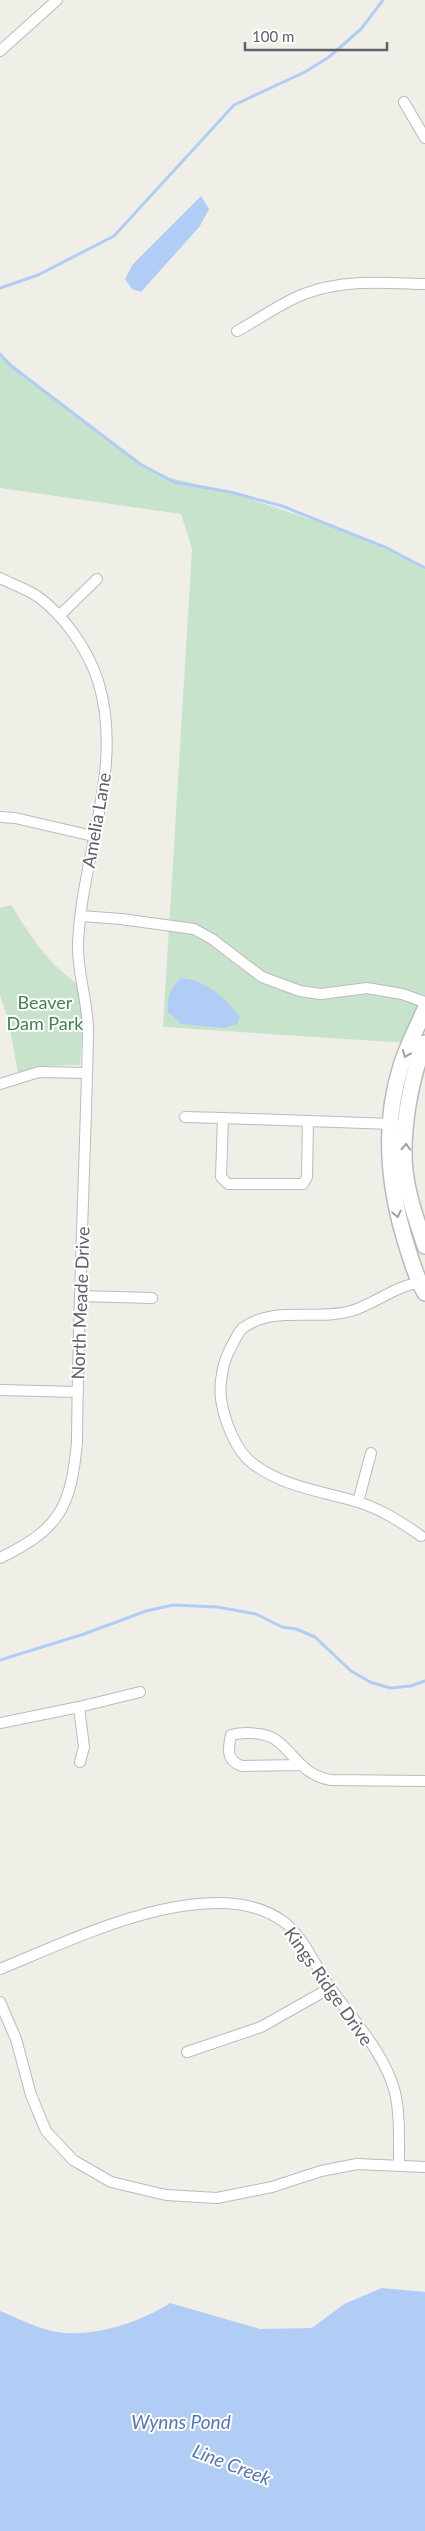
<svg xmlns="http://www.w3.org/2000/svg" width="425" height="2531" font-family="Lato,sans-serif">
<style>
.green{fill:#c8e3cc}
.water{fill:#b2cdf5}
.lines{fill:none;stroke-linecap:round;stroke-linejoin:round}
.stream{stroke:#b2cdf5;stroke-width:3}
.street-casing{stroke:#b9bbbf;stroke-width:12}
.secondary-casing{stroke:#b9babf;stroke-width:18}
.street{stroke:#fff;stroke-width:10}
.secondary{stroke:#fff;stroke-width:15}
.oneway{stroke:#9fa0a3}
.labels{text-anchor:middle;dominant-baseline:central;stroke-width:4;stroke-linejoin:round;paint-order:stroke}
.street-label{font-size:18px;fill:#5f6166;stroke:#fff}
.park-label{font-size:18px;fill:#41834f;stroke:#fff}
.water-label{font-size:19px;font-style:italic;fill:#5775b6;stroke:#fff}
</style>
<rect width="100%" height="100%" fill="#efefe8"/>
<g class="green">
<polygon points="0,354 59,403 158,475 230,492 333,527 409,559 425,570 425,1005 407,1043 163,1027 192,549 181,514 0,488"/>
<path d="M 11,905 C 32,938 47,963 79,985 L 84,1013 L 80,1065 L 48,1066 L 18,1073 L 8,1018 L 0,996 L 0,908 Z"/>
</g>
<g class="water">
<polygon points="201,196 209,209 200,226 141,292 132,289 125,279 133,264"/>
<path d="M 181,978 C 204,979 226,998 240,1017 L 237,1024 L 224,1028 L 181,1024 L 168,1012 C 167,996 170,989 181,978 Z"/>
<path d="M 382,2288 L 425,2292 L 425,2531 L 0,2531 L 0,2311 C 18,2318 38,2329 57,2332 C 93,2338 141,2322 170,2303 L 260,2329 L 312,2328 L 344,2304 Z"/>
</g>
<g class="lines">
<g class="stream">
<polyline points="0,288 38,275 114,236 234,105 305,72 329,57 361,29 383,0"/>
<polyline points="0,354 10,365 140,464 174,482 230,492 282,506 387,548 425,568"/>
<polyline points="0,1660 84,1634 146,1611 173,1605 217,1607 256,1614 282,1627 296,1629 315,1637 351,1671 370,1682 390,1688 411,1686 425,1681"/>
</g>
<g class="street-casing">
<g id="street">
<polyline points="0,51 57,0"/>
<polyline points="404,102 425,138"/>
<path d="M 237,331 C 260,319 283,301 307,293 C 345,279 386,283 425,284"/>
<path d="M 0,578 C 12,584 26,589 37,596 C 64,615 88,650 98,681 C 125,766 81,858 78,944 C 77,974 89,1004 88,1035 C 85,1171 78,1306 77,1442 C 71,1507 60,1529 0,1558"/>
<polyline points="59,616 97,579"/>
<polyline points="0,817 15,818 93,836"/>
<polyline points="81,916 121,919 194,929 212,939 262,977 300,991 321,994 367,988 402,994 425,1002"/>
<polyline points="0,1084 39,1072 86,1073"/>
<polyline points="185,1117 223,1118"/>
<polyline points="308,1121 307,1177 303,1184 228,1184 221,1177 223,1118 391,1124 396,1125"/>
<polyline points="80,1296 152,1298"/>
<polyline points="0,1390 78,1392"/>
<polyline points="358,1502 371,1453"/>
<path d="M 421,1536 C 401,1522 381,1509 358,1502 C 321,1491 283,1487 252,1463 C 235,1450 224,1419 221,1399 C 219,1382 223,1362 231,1347 C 234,1342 238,1332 243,1328 C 273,1305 317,1321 351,1311 C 375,1304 399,1283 425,1282"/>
<polyline points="79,1707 84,1747 80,1762"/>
<polyline points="0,1723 79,1707 140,1692"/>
<path d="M 300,1765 L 242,1766 C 226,1761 228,1749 231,1735 C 243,1732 266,1732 276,1740 C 297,1756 302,1775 331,1780 L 425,1781"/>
<path d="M 0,1969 C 72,1940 213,1869 284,1922 C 306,1939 317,1971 334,1993 C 356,2023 385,2055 395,2092 C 400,2115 399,2140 399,2164"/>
<polyline points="0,2002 16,2039 31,2095 46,2131 73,2160 111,2182 166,2195 217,2198 272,2187 321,2171 357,2164 425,2167"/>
<polyline points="187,2052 261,2027 330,1988"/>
</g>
</g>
<g class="secondary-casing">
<g id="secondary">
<path d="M 425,1009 C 417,1028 407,1046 401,1066 C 382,1126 389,1191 408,1250 C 413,1265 417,1280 425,1293"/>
<path d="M 425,1043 C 410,1079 401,1133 405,1171 C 408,1197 417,1221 425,1246"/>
</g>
</g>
<use href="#street" class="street"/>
<use href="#secondary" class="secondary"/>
</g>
<defs><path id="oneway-chevron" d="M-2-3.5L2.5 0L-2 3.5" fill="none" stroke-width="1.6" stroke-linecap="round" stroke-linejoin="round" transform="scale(1.25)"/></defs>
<g class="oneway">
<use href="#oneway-chevron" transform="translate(406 1054) rotate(112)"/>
<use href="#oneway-chevron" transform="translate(406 1147) rotate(-87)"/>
<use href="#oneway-chevron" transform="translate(397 1214) rotate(78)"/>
</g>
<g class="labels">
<g class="street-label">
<text transform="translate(96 820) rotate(-80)">Amelia Lane</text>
<text transform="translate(80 1303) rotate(-88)">North Meade Drive</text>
<text transform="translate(329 1986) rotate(55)">Kings Ridge Drive</text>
</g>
<g class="park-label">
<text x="45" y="1002">Beaver<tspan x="45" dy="21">Dam Park</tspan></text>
</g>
<g class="water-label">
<text x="181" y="2421">Wynns Pond</text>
<text transform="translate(232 2464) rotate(21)">Line Creek</text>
</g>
</g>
<path d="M245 42v8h142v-8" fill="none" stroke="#5f6166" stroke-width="2.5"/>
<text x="252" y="42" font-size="15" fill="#5f6166" stroke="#ffffff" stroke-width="4" paint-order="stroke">100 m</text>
</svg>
